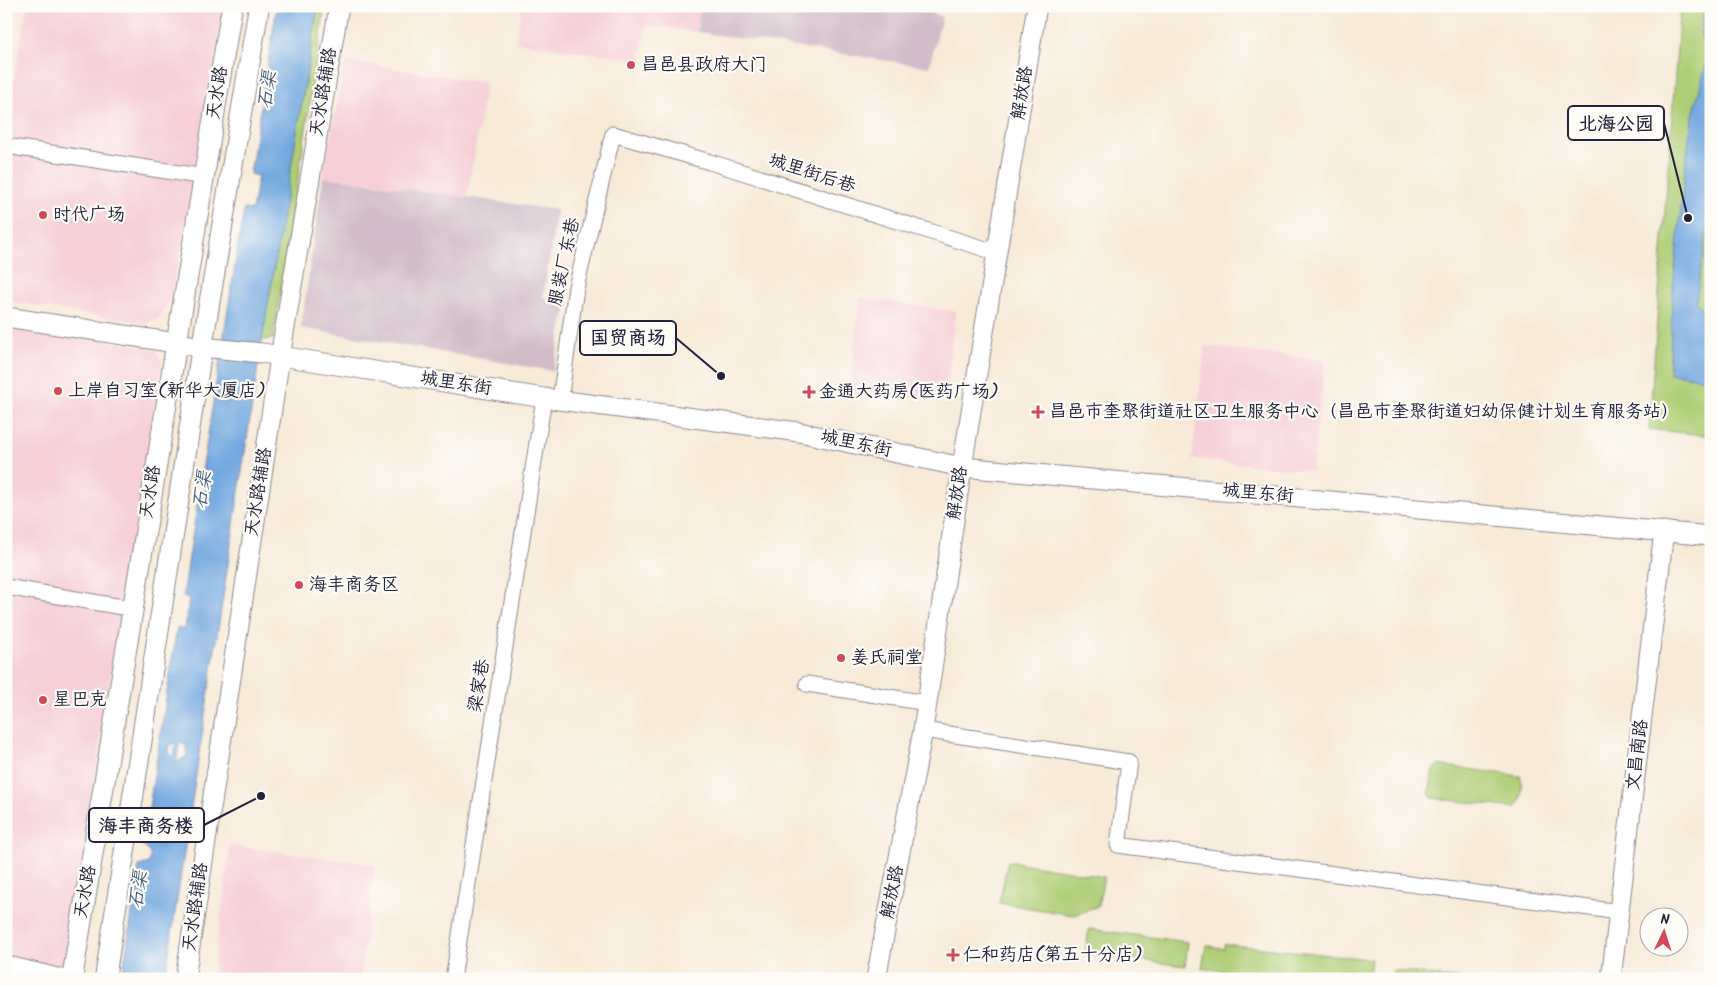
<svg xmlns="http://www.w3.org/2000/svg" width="1717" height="985" font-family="Kalam,'LXGW WenKai TC',sans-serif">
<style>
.built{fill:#f6cfd7}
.industrial{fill:#d1bdc9}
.green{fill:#aecd74;stroke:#687858}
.forest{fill:#8ab066;stroke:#566950}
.water{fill:#73a8e0;stroke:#4a658e;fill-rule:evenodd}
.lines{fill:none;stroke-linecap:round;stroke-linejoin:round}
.stream{stroke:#73a8e0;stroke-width:5}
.minor-casing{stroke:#8c8689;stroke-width:17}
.tertiary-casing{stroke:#8c8689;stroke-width:21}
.secondary-casing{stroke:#8c8689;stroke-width:22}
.minor{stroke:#fff;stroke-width:15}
.tertiary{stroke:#fff;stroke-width:19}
.secondary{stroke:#fff;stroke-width:20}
.poi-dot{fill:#d1495b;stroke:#fdfcf7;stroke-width:2}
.labels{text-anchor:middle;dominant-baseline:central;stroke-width:4.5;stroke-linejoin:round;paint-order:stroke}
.poi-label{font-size:18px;fill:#22223b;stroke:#fdfcf7;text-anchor:start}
.street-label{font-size:18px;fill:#22223b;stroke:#fdfcf7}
.water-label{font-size:19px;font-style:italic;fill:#42587d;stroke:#fdfcf7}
.leader{fill:none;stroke:#22223b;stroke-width:2}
.callout-dot{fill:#22223b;stroke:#fdfcf7;stroke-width:2}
.callout{fill:#fdfcf7;stroke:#22223b;stroke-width:2}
.callout-label{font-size:19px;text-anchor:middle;font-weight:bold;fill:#22223b}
</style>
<rect width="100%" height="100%" fill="#fdfcf7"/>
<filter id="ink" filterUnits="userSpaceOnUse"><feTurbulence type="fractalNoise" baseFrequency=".02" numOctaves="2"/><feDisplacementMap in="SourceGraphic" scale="10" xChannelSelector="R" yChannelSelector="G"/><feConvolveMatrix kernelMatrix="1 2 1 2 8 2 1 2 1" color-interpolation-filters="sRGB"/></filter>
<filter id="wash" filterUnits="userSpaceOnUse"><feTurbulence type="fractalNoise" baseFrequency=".0096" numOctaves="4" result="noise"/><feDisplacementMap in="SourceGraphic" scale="20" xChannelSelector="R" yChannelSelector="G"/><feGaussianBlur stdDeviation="1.12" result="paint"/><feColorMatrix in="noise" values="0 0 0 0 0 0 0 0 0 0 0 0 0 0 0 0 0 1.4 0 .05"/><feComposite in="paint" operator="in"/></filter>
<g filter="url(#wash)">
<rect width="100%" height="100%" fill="#f7ead7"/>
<g class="built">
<polygon points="27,6 224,6 172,296 158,319 145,324 6,301 6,128"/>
<polygon points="522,6 700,6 697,32 646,25 640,60 515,42"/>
<polygon points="345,61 486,83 467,198 352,181 553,371 301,328 323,177"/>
<polygon points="860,298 956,311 946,393 924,392 923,399 849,392"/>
<polygon points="6,325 145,347 156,351 162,362 102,729 73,940 66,963 60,967 17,979 6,979"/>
<polygon points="1205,346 1325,360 1312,471 1192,459"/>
<polygon points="230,845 375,865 360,979 212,979"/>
</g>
<g class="industrial">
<polygon points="700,6 917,6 942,17 929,67 697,32"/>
<polygon points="323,177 557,210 543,297 567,305 553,371 301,328"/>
</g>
<g class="green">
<polygon points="318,6 325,6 273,339 262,340"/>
<polygon points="1680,6 1711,6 1711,436 1649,429"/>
<path d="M 1438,765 L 1520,776 C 1524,784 1521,802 1516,808 L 1432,798 L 1429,793 L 1433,769 Z"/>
<polygon points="1008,861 1104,877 1098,906 1074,915 999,903"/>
<polygon points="1089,929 1188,942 1185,966 1085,953"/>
<polygon points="1224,944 1371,959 1369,979 1273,979 1202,968 1206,945 1224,949"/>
<polygon points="1393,970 1462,979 1391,979"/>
</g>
<polygon class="forest" points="1711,201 1711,256 1710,262 1702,259"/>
<g class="water">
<path d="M 277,6 L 318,6 L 262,340 L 165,979 L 122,979 L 139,866 L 149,863 C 152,855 150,851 143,846 L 177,628 L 185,629 L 189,598 L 183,596 L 199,493 L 207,490 L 210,482 L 206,473 L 202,471 L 244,209 L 252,210 L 258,176 L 250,174 ZM 179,741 L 187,747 L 187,756 L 178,762 L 169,754 L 170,745 Z"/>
<polygon points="1705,6 1711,6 1711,201 1696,303 1711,314 1711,380 1669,373 1673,288 1685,167 1692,119 1707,61 1701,33"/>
</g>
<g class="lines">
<polyline class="stream" points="174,766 179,735"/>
</g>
</g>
<g filter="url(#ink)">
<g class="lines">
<g class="minor-casing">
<g id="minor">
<polyline points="6,146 205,177"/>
<polyline points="560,400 576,288 613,134 710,162 998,253"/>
<polyline points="6,587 134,609"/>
<polyline points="807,684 927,703"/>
<polyline points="923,730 1129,762 1118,845 1619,912"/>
<polyline points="453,979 544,398"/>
</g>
</g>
<g class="tertiary-casing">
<g id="tertiary">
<polyline points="6,317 202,347 262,353 544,398 799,432 962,467 1711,536"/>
<polyline points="185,979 280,357 339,6"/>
<polyline points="876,979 923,730 962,467 1037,6"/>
<polyline points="1611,979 1664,531"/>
</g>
</g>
<g class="secondary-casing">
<g id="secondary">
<polyline points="6,966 59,979"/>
<polyline points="72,979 232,6"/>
<polyline points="105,979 202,347 259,6"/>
</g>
</g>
<use href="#minor" class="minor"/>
<use href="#tertiary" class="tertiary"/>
<use href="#secondary" class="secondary"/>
</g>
</g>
<g class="poi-dot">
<circle cx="631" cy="65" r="5"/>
<circle cx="43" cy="215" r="5"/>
<circle cx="58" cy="391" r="5"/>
<path d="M806.5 384.5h5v5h5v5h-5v5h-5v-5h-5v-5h5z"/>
<path d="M1035.5 404.5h5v5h5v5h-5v5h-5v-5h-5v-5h5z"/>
<circle cx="299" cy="585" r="5"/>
<circle cx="841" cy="658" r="5"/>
<circle cx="43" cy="700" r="5"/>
<path d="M950.5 947.5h5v5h5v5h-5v5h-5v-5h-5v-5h5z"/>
</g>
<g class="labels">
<g class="poi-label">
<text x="641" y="65">昌邑县政府大门</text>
<text x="53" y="215">时代广场</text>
<text x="68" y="391">上岸自习室(新华大厦店)</text>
<text x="819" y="392">金通大药房(医药广场)</text>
<text x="1049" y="412">昌邑市奎聚街道社区卫生服务中心（昌邑市奎聚街道妇幼保健计划生育服务站）</text>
<text x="309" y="585">海丰商务区</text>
<text x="851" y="658">姜氏祠堂</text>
<text x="53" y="700">星巴克</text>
<text x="963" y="955">仁和药店(第五十分店)</text>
</g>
<g class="street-label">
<text transform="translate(324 92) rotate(-81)">天水路辅路</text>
<text transform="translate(218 93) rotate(-81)">天水路</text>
<text transform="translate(1023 93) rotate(-81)">解放路</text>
<text transform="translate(812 174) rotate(18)">城里街后巷</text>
<text transform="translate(565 262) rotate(-78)">服装厂东巷</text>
<text transform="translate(456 384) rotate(9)">城里东街</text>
<text transform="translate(856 444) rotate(12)">城里东街</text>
<text transform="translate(151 492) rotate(-81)">天水路</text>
<text transform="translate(259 492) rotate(-81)">天水路辅路</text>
<text transform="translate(958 493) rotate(-82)">解放路</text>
<text transform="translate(1258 494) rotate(5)">城里东街</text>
<text transform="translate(480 686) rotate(-81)">梁家巷</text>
<text transform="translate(1638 755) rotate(-83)">文昌南路</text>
<text transform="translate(86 892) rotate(-80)">天水路</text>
<text transform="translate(893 892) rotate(-79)">解放路</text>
<text transform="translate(196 907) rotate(-82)">天水路辅路</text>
</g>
<g class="water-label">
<text transform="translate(268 90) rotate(-81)">石渠</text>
<text transform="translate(203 490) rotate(-81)">石渠</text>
<text transform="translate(139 890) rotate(-81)">石渠</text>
</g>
</g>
<path class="leader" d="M1688 218L1664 123M721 376L676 338M261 796L204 825"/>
<g class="callout-dot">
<circle cx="1688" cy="218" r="5"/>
<circle cx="721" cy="376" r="5"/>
<circle cx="261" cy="796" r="5"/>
</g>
<g class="callout">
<rect x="1568" y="106" width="96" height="34" rx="5"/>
<rect x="580" y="321" width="96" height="34" rx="5"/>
<rect x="89" y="808" width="115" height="34" rx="5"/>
</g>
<g class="callout-label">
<text x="1616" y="130">北海公园</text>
<text x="628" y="344">国贸商场</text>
<text x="146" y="832">海丰商务楼</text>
</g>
<rect width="1717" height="985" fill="none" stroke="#fdfcf7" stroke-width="25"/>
<g transform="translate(1664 932) rotate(4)"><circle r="24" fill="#fdfcf7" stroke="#a5a5ac"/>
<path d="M0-4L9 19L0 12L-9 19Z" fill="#d1495b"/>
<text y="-8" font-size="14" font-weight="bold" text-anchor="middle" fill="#22223b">N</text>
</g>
</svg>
